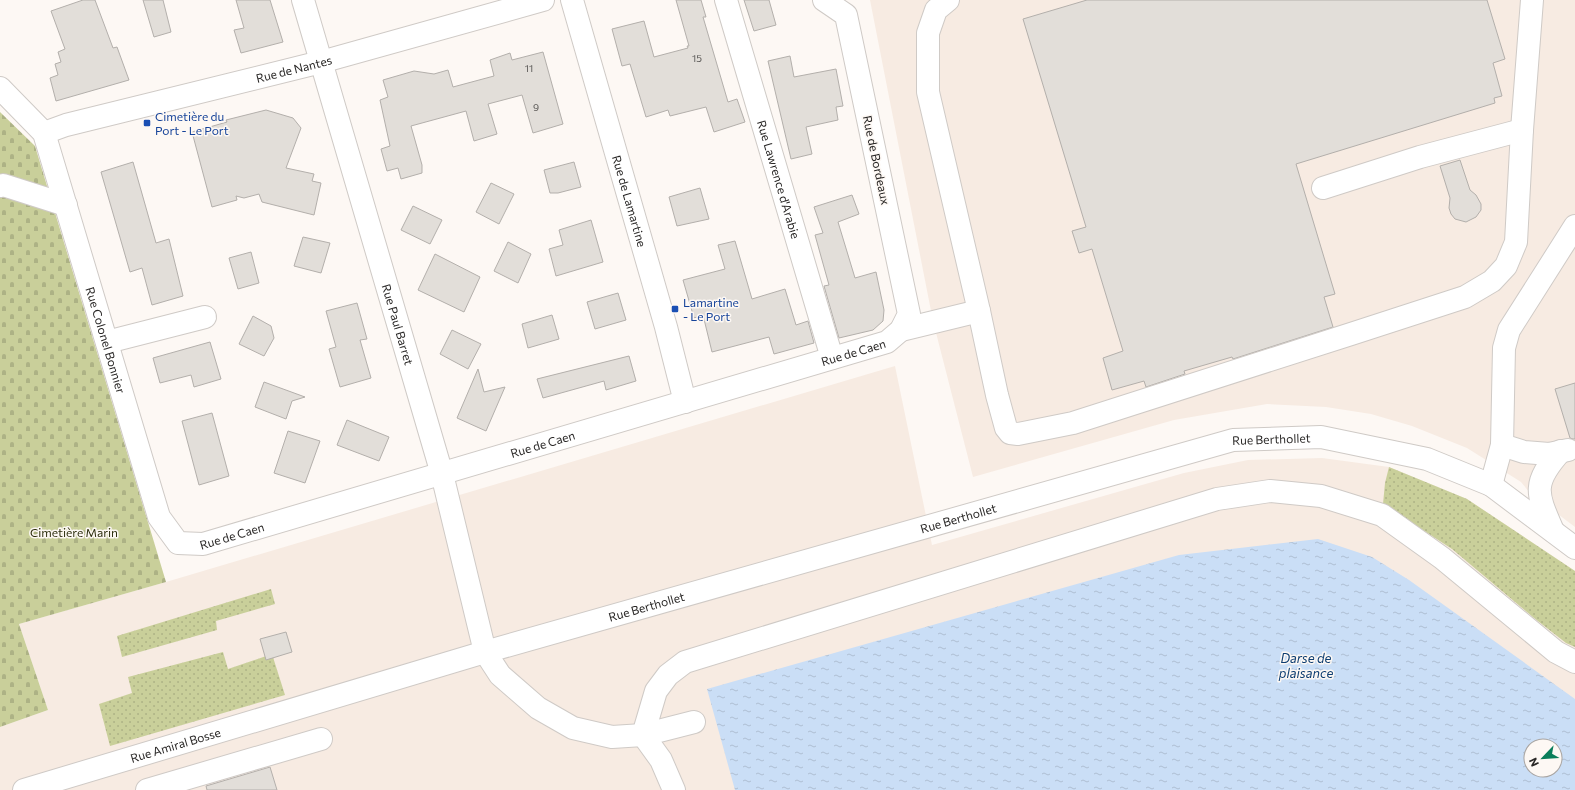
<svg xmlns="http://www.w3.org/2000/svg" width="1575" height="790" font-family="Commissioner,sans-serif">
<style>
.built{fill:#f7ebe2;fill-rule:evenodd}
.grass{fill:url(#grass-dots)}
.cemetery{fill:url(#cemetery-stones)}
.water{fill:url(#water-ripples);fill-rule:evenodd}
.building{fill:#e2ded9;stroke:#b3afab}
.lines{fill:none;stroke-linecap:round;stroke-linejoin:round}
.minor-casing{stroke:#cfcac6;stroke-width:24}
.major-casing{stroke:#cfcac6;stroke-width:24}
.minor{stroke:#fff;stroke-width:22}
.major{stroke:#fff;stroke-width:22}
.transit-dot{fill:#1a4fb4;stroke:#fdf8f4;stroke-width:1.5}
.labels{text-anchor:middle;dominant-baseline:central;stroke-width:3;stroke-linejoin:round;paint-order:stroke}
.number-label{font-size:10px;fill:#585654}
.street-label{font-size:12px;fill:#2a2827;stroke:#fdf8f4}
.transit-label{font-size:12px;fill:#164399;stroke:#fdf8f4;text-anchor:start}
.park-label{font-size:12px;fill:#2c2e0d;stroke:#fdf8f4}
.water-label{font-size:13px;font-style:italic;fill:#0e3e72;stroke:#fdf8f4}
</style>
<defs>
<pattern id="grass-dots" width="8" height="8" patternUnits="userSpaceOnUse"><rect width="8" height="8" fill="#c9cf9a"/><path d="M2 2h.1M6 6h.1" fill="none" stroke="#adb285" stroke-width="1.8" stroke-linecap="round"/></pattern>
<pattern id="cemetery-stones" width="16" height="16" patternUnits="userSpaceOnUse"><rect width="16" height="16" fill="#c9cf9a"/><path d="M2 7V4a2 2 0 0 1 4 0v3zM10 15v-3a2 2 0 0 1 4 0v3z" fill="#adb285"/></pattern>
<pattern id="water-ripples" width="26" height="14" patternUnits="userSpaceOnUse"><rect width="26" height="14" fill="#cadef6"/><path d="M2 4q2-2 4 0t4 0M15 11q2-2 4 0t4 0" fill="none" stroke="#aebed3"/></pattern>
</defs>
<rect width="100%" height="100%" fill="#fdf8f4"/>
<g class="built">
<polygon points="870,0 1575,0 1575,527 1530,493 1521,482 1467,448 1412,426 1371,414 1326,407 1267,404 1174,420 973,477 933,321"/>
<path d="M 895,366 L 932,545 L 1184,473 L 1248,460 L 1322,458 L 1389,467 L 1467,499 L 1575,571 L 1575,790 L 0,790 L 0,727 L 48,710 L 19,624 L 166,582 ZM 1531,746 L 1555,746 L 1555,770 L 1531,770 Z"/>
</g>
<g class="grass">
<polygon points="1389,467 1467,499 1575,571 1575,647 1566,643 1534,618 1452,549 1383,504 1385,483"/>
<polygon points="271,589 275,604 216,621 217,630 122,657 117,636"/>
<polygon points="223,652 228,669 272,654 285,695 110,746 99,704 132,693 128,677"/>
</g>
<polygon class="cemetery" points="0,112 35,146 166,582 19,624 48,710 0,727"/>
<path class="water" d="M 1318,539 L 1372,557 L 1409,580 L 1575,699 L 1575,790 L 735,790 L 707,689 L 1179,555 ZM 1531,746 L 1555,746 L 1555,770 L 1531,770 Z"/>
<g class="building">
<polygon points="83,0 95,0 113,48 117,47 129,80 56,101 50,78 58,75 55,64 61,62 58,52 65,49 51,11"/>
<polygon points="143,0 163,0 171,32 154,37"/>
<polygon points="236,0 270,0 283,42 241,53 234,30 244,28"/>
<polygon points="676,0 701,0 706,17 703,17 728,102 737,99 745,122 714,132 706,107 670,116 668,110 646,117 630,64 622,66 612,29 644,21 654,57 688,48 687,46 689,46"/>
<polygon points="744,0 769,0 776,25 754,31"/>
<polygon points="1087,0 1487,0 1505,59 1493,63 1502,96 1494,98 1495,103 1296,164 1335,294 1324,297 1333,327 1233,359 1232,357 1184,371 1185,374 1146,387 1144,381 1112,390 1103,358 1123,351 1092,249 1079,253 1072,231 1086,227 1023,19"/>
<polygon points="543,52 563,124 533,133 522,95 488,104 497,134 474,141 466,111 411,126 422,165 422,173 401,179 398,168 387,171 381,149 390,146 380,100 388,97 383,80 414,71 434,74 448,70 453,87 494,76 490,60 510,53 512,60"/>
<polygon points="790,56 794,77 836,69 843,106 836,107 838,120 806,127 812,154 791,159 768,61"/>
<polygon points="266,110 293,118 301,128 286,168 314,174 312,181 321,183 314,215 262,202 259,194 244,198 236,196 237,200 212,207 192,132 227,122 226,120"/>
<polygon points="1460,160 1470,190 1476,195 1481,204 1481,210 1476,217 1466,222 1455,219 1451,214 1449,208 1450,198 1440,166"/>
<polygon points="133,162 156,243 169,239 183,296 152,305 142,268 130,272 101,172"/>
<polygon points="574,162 581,187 558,193 550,193 544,170"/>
<polygon points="491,183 514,194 499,224 476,212"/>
<polygon points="700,188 709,219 677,226 669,197"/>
<polygon points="852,195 859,214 838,222 855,278 876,272 884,310 883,321 873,330 839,338 824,286 829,285 815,235 823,233 814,207"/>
<polygon points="413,206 442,220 430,244 401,230"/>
<polygon points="591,220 603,262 556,276 549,249 563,245 559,230"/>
<polygon points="303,237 330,243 321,273 294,266"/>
<polygon points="735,241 752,299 785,289 796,325 808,321 814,343 774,354 769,337 712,352 703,315 694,318 683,280 725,269 718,245"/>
<polygon points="508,242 531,254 518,283 494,271"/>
<polygon points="251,252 259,283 238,289 229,258"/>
<polygon points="435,254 480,277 464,312 418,290"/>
<polygon points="618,293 626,320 595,329 587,302"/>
<polygon points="357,303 367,339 360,340 371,378 340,387 329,349 336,347 326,311"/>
<polygon points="552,315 559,339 528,348 522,324"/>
<polygon points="253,316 271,326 274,338 264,356 239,344"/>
<polygon points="452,330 481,344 468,369 440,354"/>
<polygon points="210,342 221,379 194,387 191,375 160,383 153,358"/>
<polygon points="629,356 636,381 606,390 604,381 543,398 537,379"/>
<polygon points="478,369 484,392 505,387 486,431 457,418"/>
<polygon points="264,382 305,397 292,401 286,419 255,407"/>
<polygon points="1575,383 1575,439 1573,439 1570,438 1555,389"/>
<polygon points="212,413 229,476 199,485 182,421"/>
<polygon points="347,420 389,437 379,461 337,445"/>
<polygon points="288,431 320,441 305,483 274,473"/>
<polygon points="286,632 292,652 266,660 260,639"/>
<polygon points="270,767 277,790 207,790 206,786"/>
</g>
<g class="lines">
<g class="minor-casing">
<g id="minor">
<path id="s1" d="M 303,0 L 442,474 L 485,652 L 500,675 L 538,708 L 573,728 L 612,737 L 643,735 L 694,722"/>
<path id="s2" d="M 572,0 L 666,327 L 685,402"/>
<path id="s3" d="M 726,0 L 832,358"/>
<polyline points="948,0 936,10 928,33 928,92 979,311 997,395 1006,428 1010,433 1018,434 1073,423 1351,334 1465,297 1492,281 1506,266 1516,242 1522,130 1532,0"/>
<path id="s4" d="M 0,88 L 44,133 L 159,517 L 178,543 L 203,544 L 887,342 L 901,330 L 909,314 L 846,15 L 824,0"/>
<path id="s5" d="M 44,133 L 66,125 L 321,62 L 543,0"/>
<polyline points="0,186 3,185 66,205"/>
<polyline points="1323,188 1420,157 1522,130"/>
<polyline points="901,330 979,311"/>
<polyline points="107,342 205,317"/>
<polyline points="1502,445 1524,452 1549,454 1568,450"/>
<polyline points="1491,485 1502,445 1504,348 1509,330 1575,226"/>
<path d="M 1553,531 C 1537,494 1531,484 1561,451"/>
<polyline points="643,735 656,691 668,675 685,662 1217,499 1270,491 1321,496 1382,515 1442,558 1556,652 1575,662"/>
<polyline points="643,735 661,760 674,790"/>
<polyline points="147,790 321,739"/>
</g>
</g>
<g class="major-casing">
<g id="major">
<path id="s6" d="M 24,790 L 485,652 L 1233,440 L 1321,437 L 1427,459 L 1491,485 L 1575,548"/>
</g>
</g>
<use href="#minor" class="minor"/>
<use href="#major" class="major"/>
</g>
<g class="transit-dot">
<rect x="143" y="119" width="8" height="8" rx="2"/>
<rect x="671" y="305" width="8" height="8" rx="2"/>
</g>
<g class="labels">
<g class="number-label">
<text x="697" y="58">15</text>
<text x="529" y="68">11</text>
<text x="536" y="107">9</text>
</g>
<g class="street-label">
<text stroke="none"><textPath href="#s5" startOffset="258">Rue de Nantes</textPath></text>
<text transform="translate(877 160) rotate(78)">Rue de Bordeaux</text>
<text stroke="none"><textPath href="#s3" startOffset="187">Rue Lawrence d'Arabie</textPath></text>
<text stroke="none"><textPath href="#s2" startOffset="209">Rue de Lamartine</textPath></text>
<text stroke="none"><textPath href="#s1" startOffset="338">Rue Paul Barret</textPath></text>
<text stroke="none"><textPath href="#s4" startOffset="279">Rue Colonel Bonnier</textPath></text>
<text stroke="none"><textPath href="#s4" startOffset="1199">Rue de Caen</textPath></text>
<text stroke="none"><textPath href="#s6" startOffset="1297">Rue Berthollet</textPath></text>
<text stroke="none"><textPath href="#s4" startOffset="875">Rue de Caen</textPath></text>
<text stroke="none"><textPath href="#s6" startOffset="973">Rue Berthollet</textPath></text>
<text stroke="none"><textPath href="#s4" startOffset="551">Rue de Caen</textPath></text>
<text stroke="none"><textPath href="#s6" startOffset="649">Rue Berthollet</textPath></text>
<text stroke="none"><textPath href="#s6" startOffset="158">Rue Amiral Bosse</textPath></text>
</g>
<g class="transit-label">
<text x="155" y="116">Cimetière du<tspan x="155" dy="14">Port - Le Port</tspan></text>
<text x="683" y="302">Lamartine<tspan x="683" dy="14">- Le Port</tspan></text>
</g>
<g class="park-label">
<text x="74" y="532">Cimetière Marin</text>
</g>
<g class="water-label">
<text x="1306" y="658">Darse de<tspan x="1306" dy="15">plaisance</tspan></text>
</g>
</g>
<g transform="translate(1543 758) rotate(245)"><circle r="19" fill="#fdf8f4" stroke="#a9a5a2"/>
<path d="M0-3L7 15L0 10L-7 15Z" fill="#0a7e5b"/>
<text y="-6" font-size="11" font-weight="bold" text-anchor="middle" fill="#2a2827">N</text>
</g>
</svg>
